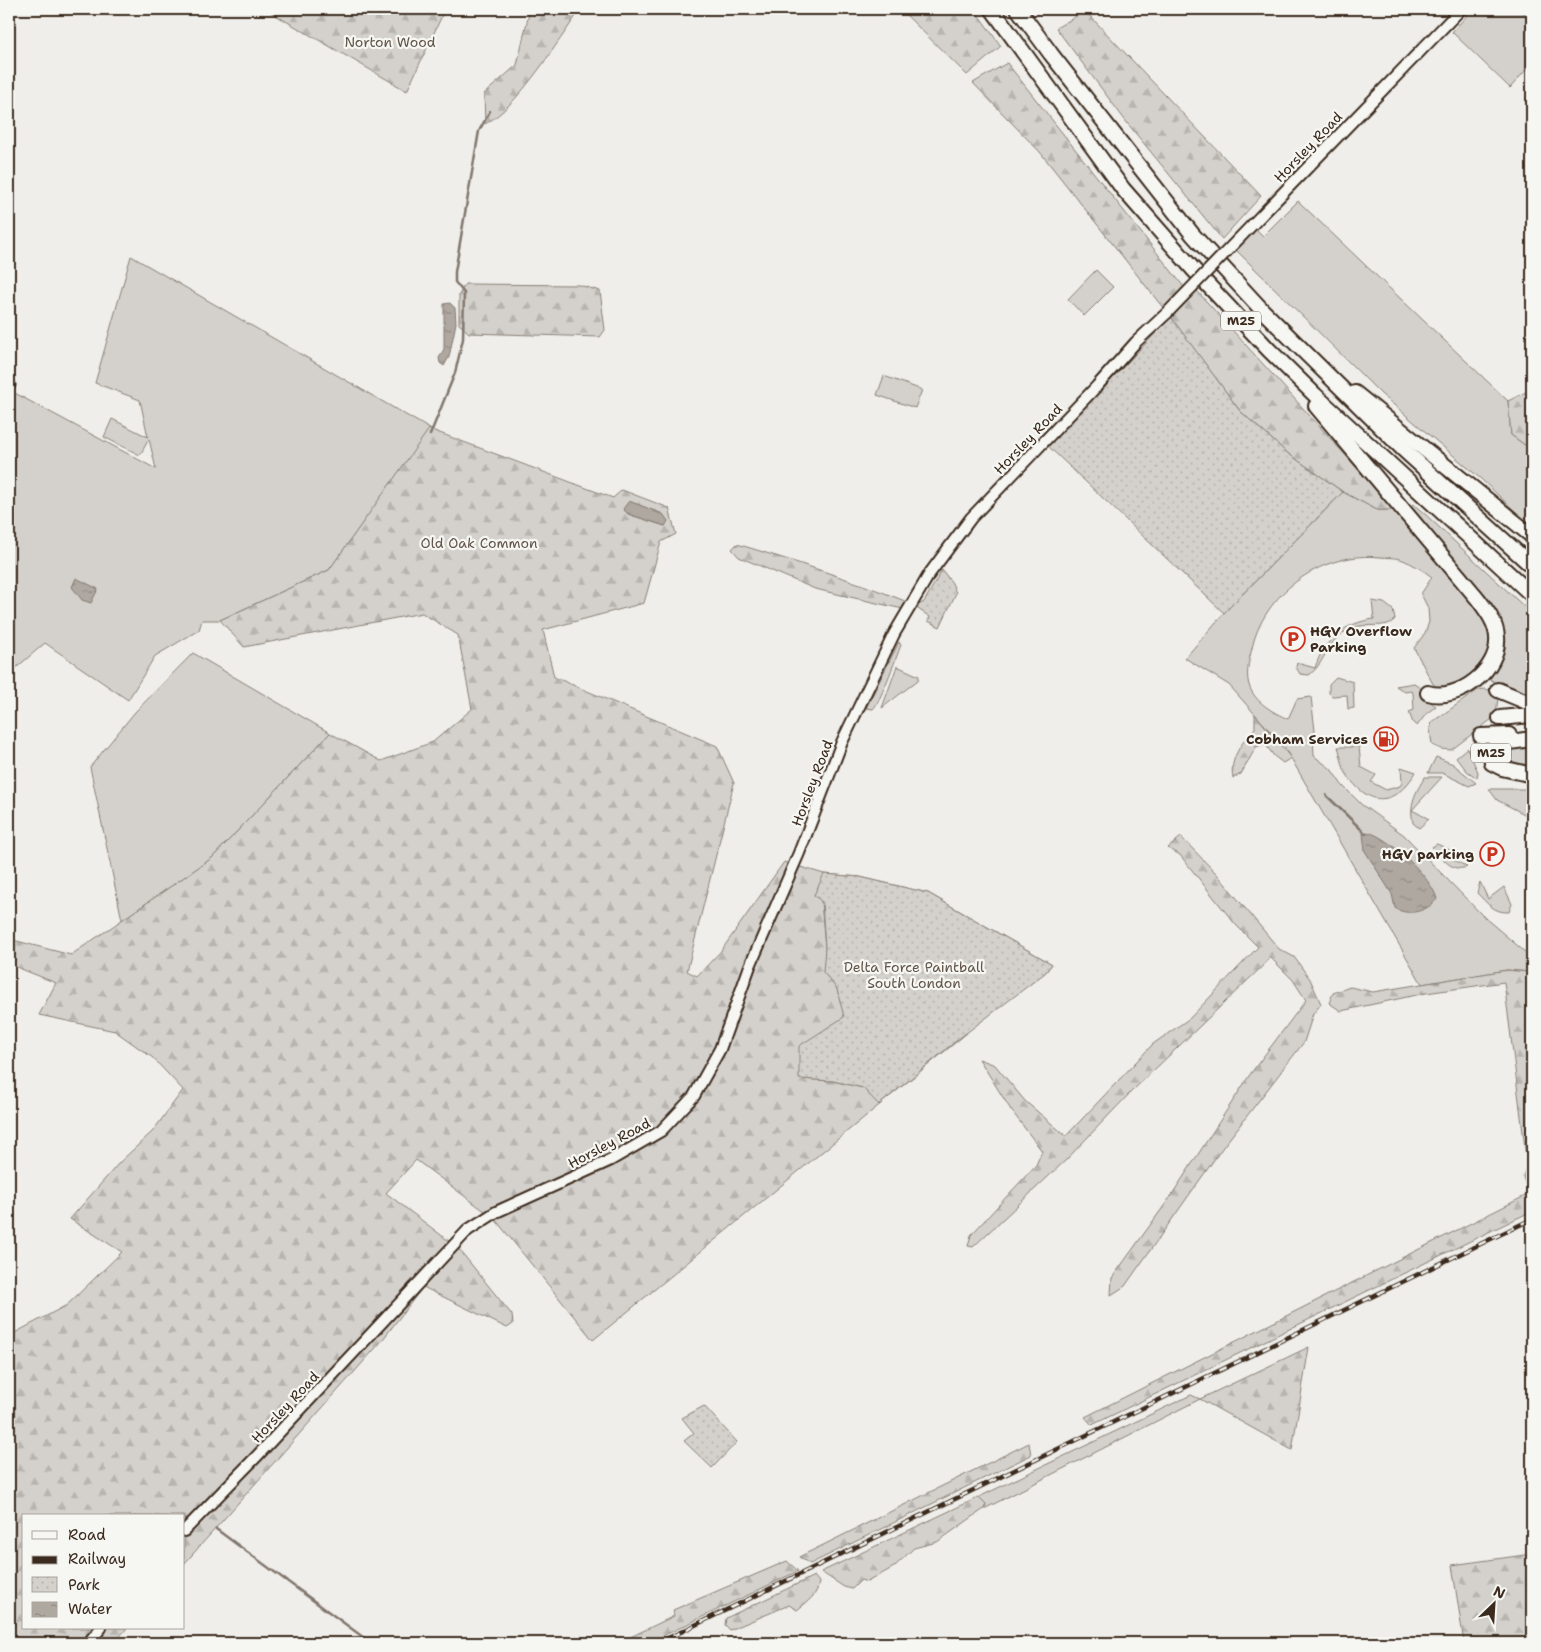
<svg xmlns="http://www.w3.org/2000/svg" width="1541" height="1652" font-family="'Shantell Sans',sans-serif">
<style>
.grass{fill:#d4d1cc;stroke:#887e75}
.forest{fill:url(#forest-firs);stroke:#887e75;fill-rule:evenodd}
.park{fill:url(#park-dots);stroke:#887e75}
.water{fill:url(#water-ripples);stroke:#81766d}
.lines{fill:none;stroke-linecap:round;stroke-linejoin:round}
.stream{stroke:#81766d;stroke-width:2.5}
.street-casing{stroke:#3b2a1e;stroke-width:11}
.secondary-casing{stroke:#3b2a1e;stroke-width:14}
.highway-casing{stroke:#3b2a1e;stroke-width:18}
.street{stroke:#f6f6f2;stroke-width:8}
.secondary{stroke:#f6f6f2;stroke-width:10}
.highway{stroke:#f6f6f2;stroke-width:14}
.rail-casing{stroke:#3b2a1e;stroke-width:4.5}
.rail{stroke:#f6f6f2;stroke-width:2.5;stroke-dasharray:8;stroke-linecap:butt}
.secondary-bridge-casing{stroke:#3b2a1e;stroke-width:14;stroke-linecap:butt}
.secondary-bridge{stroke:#f6f6f2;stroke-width:10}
.labels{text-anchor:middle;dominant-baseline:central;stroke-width:4.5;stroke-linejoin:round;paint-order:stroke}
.shield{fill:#f6f6f2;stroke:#73675e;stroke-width:1}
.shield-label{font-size:12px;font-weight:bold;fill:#3b2a1e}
.park-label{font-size:14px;fill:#61544a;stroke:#f6f6f2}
.street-label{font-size:14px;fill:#3b2a1e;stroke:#f6f6f2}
.poi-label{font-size:14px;font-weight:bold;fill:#3b2a1e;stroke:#f6f6f2;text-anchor:end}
</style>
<defs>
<pattern id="forest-firs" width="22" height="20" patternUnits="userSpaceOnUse" patternTransform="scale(1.25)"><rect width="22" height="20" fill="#d4d1cc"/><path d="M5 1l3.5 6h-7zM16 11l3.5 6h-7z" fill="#b7b4af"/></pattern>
<pattern id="park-dots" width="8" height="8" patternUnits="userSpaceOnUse" patternTransform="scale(1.25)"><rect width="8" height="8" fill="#d4d1cc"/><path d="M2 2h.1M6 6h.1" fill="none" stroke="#b7b4af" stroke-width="1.8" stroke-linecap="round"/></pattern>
<pattern id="water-ripples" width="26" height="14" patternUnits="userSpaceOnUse" patternTransform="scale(1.25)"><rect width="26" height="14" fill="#afa8a1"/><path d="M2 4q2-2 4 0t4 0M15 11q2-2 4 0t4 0" fill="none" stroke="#908983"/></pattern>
</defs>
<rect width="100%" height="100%" fill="#efeeea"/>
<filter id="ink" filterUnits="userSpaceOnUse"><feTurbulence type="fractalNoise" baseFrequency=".02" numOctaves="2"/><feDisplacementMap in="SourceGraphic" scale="10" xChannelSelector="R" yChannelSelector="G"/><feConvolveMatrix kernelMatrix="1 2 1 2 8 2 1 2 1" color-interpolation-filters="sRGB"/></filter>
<g filter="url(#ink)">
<g class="grass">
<polygon points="1473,9 1521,9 1532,23 1532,63 1510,88 1452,32"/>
<polygon points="1298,201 1508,401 1511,435 1532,450 1532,527 1481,479 1381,394 1236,250 1256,229 1263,236"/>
<polygon points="131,256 430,429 329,570 220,620 202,620 199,630 155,656 128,700 45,643 9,674 9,732 9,390 156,469 149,439 140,455 104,437 112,419 148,437 140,400 95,383"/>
<polygon points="1096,270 1113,287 1084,316 1068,299"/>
<polygon points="884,376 922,390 915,408 877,395"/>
<path d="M 1343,492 L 1377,510 L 1395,510 L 1432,552 L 1485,620 C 1492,638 1489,650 1483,668 C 1468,677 1449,696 1433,684 L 1414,648 L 1425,633 L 1429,622 L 1428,608 L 1421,594 L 1432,577 C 1423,570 1413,564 1403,560 C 1396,557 1387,558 1380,557 C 1325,551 1267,590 1253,644 C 1250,657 1245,672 1249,685 C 1254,702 1274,713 1288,719 L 1297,699 L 1311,697 L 1315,731 L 1313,734 L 1314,756 L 1331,769 L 1342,785 L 1362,805 L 1404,835 L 1485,918 L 1532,958 L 1532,972 L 1507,970 L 1422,984 L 1285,748 L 1229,685 L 1185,658 L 1224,613 Z"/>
<polygon points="1406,502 1411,506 1413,504 1425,514 1532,614 1532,700 1487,678 1503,637 1405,504"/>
<path d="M 1372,601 L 1384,603 L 1393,610 L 1395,619 C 1387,630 1367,622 1352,628 C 1324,641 1327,662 1309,675 L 1300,674 L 1296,667 L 1297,663 L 1315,668 C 1324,639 1345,623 1374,619 Z"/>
<path d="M 899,642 L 901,645 C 896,658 880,703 873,709 L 866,708 Z"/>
<polygon points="193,653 330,733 212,858 122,920 90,767 135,712"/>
<polygon points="897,666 919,676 918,680 882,708"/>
<polygon points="1336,677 1353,682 1354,708 1348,709 1347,695 1332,696 1329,693 1329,684"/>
<path d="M 1414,683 C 1424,688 1426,701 1436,706 L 1426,714 L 1417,726 L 1413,723 L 1409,712 L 1414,710 L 1413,693 L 1411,691 L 1405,692 L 1396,686 Z"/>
<polygon points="1485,689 1493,691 1498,697 1496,716 1451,750 1441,749 1432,745 1430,730 1432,722 1478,690"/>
<polygon points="1532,744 1532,767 1500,764 1495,752 1497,749"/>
<path d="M 1338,747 L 1359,747 L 1361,767 L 1376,775 L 1371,782 L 1386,790 L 1400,786 L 1402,783 L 1401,767 L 1416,772 C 1395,806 1369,809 1346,773 C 1342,767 1341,755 1338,747 Z"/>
<polygon points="1467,748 1478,772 1477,778 1467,771 1456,757"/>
<polygon points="1436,757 1453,764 1476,783 1469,786 1442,773 1428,773"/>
<path d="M 1425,777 L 1442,777 L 1412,810 L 1429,819 L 1419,828 L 1413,823 C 1409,804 1415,793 1425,777 Z"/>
<polygon points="1489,789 1532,789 1532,818 1497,800"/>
<path d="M 1437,844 L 1454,852 L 1449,857 L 1467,867 C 1451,873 1442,857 1432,847 Z"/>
<path d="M 1480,882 L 1488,899 L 1504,887 L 1512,904 L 1509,912 C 1494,913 1487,903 1477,893 Z"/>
<polygon points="1191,1395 1200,1399 984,1509 986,1504 979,1497"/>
</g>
<g class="forest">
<polygon points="265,9 445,9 407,91"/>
<path d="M 530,9 L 581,9 C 557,42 519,106 485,124 L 484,94 L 517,65 Z"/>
<polygon points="900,9 974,9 1001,46 967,75"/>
<polygon points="1087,10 1089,15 1261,196 1222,239 1128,124 1056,28"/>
<polygon points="1007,63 1184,287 1164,309 1040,152 973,83"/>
<polygon points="465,284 579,285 600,291 605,330 600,337 469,333 459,324 459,295"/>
<polygon points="1197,291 1395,510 1377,510 1343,492 1286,452 1240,411 1175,323 1109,383"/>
<polygon points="1532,389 1532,450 1511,435 1508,401"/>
<path d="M 429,429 L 613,498 L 622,490 L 669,508 L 676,534 L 661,542 L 644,603 L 543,630 L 554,677 L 717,746 L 734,783 L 687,971 L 697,976 L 721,951 L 784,862 L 824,874 L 860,877 L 928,893 L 1052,964 L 1045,973 L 821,901 L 825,948 L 824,972 L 837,989 L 841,1004 L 967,1033 L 593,1340 L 494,1218 L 416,1160 L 386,1193 L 458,1248 L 512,1315 L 513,1324 L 507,1328 L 423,1287 L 380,1343 L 184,1564 L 184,1516 L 24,1516 L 24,1628 L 127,1628 L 114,1643 L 9,1643 L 9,1336 L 67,1305 L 122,1252 L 70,1219 L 119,1163 L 153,1131 L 183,1090 L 153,1058 L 115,1031 L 39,1015 L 56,983 L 9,964 L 9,939 L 71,955 L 212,858 L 330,733 L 381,761 L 433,742 L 472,709 L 458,635 L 422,613 L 244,647 L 220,620 L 329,570 ZM 629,501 L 665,526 L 628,514 L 624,509 ZM 819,1034 L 863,1088 L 833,1081 L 800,1079 Z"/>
<path d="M 737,544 C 793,561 850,579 905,601 L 903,609 L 815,589 L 739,557 L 732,549 Z"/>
<path d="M 1255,714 L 1291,758 L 1283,763 L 1274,756 L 1265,744 L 1256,747 L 1241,774 L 1233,778 C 1229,759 1242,742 1255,728 Z"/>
<polygon points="1181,837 1216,873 1279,949 1294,957 1310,979 1321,1004 1313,1014 1304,1042 1223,1147 1125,1286 1111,1295 1112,1278 1169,1199 1251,1073 1306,1000 1293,980 1271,958 1131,1092 1066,1160 973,1247 968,1246 971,1235 1036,1165 1042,1151 1011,1110 979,1059 995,1065 1025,1101 1066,1136 1153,1044 1190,1018 1258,947 1235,924 1180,855 1168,848"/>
<polygon points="1507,970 1527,972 1532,981 1532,1211 1092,1425 1085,1417 1529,1194 1523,1177 1527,1164 1504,982 1426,993 1341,1011 1329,1003 1333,993 1350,987 1373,992"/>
<polygon points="1309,1347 1292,1450 1200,1399"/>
<polygon points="1029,1443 1031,1455 810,1564 799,1557"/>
<polygon points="979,1497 986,1504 984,1509 937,1542 914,1548 894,1567 867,1582 861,1580 852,1589 844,1587 821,1572"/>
<polygon points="1532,1554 1532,1643 1464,1643 1452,1565"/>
<polygon points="787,1561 798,1571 648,1643 618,1643 674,1616 673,1610"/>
<path d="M 814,1576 L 819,1582 C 818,1595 807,1602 797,1610 L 789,1605 L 730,1630 L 725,1625 L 726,1618 Z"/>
</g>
<g class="park">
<polygon points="1171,317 1240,411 1286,452 1343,492 1224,613 1048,446"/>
<polygon points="942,570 952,583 956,593 940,627 928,621 930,617 915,607 924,602"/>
<polygon points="824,874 860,877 928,893 1052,964 1045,973 961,1037 879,1105 863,1088 833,1081 799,1079 799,1046 844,1017 837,989 823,972 825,948 822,902 814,895"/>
<polygon points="704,1406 737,1442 712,1468 684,1441 694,1433 682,1418"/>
</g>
<g class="water">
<polygon points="450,303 455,308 456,323 449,357 444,366 440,363 439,358 444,349 444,304"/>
<polygon points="629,501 663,514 668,521 665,526 628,514 623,509"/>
<polygon points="76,578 98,589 91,603 82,600 72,587"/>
<path d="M 1367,832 C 1388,836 1432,878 1437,899 C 1428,911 1408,917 1395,908 L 1392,894 L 1365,851 L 1363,833 Z"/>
</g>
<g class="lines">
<g class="stream">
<polyline points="430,435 455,373 463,339 464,293 455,282 455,272 479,131 490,111"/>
<polyline points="1326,795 1366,834"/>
<polyline points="216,1529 371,1643"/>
</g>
<g class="street-casing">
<polyline id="street" points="9,384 11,385"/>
</g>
<g class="secondary-casing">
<g id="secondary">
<polyline points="1253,224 1461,9"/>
<polyline points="184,1531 258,1455 468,1230 496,1212 611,1160 661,1131 694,1096 720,1049 750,966 799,853 842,742 894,634 930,573 971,518 1097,386 1136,342 1167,313"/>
<polyline points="88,1643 101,1628"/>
</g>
</g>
<g class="highway-casing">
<g id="highway">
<polyline points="992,9 1123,189 1193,269 1269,350 1315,395 1532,595"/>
<polyline points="1018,9 1051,54 1193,235 1263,311 1403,449 1532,566"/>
<polyline points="1355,393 1532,536"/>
<path d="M 1316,406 L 1478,599 C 1486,610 1496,622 1497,637 C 1500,670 1458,702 1428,693"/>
<polyline points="1498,690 1532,704"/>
<polyline points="1500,718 1532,715"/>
<polyline points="1481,736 1509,735"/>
<polyline points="1528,774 1502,768 1492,763 1491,753 1496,744 1532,739"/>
</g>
</g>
<use href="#street" class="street"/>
<use href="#secondary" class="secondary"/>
<use href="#highway" class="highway"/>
<g class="rail-casing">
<polyline id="rail" points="658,1643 1532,1219"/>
</g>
<use href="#rail" class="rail"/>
<g class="secondary-bridge-casing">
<polyline id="secondary-bridge" points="1167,313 1253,224"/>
</g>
<use href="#secondary-bridge" class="secondary-bridge"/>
</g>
</g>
<defs>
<g id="parking-ring" transform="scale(1.25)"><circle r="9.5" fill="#f6f6f2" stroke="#c8321e" stroke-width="1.5"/><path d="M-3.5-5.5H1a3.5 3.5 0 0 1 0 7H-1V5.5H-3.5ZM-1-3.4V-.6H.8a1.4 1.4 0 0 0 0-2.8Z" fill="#c8321e"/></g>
<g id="fuel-ring" transform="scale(1.25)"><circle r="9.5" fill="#f6f6f2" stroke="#c8321e" stroke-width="1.5"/><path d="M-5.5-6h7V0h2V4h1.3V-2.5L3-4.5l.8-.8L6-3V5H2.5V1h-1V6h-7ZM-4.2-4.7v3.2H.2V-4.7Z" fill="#c8321e"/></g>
</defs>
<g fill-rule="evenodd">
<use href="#parking-ring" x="1293" y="639"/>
<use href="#fuel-ring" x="1386" y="739"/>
<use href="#parking-ring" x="1492" y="854"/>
</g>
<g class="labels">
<g class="shield">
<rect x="1221" y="311.5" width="40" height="19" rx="4"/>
<rect x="1471" y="743.5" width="40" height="19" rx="4"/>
</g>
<g class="shield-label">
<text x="1241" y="321">M25</text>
<text x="1491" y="753">M25</text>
</g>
<g class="park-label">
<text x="390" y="42">Norton Wood</text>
<text x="479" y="543">Old Oak Common</text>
<text x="914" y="967">Delta Force Paintball<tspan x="914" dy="16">South London</tspan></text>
</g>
<g class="street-label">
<text transform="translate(1308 147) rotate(-46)">Horsley Road</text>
<text transform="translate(1028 439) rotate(-46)">Horsley Road</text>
<text transform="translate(812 783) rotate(-69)">Horsley Road</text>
<text transform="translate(609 1143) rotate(-28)">Horsley Road</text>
<text transform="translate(285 1407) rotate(-47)">Horsley Road</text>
</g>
<g class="poi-label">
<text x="1310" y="631" text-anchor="start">HGV Overflow<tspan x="1310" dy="16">Parking</tspan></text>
<text x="1368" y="739">Cobham Services</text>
<text x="1474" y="854">HGV parking</text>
</g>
</g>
<rect width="1541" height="1652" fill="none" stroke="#f6f6f2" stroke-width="30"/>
<rect x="15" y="15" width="1511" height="1622" fill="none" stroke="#3b2a1e" stroke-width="2" filter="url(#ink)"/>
<rect x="22" y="1514" width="162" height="115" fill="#f6f6f2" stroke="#aba49d"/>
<rect x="32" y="1531" width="25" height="8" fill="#f6f6f2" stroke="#aba49d"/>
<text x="68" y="1540" font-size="15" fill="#3b2a1e">Road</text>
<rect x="32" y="1556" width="25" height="8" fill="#3b2a1e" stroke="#aba49d"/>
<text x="68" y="1564" font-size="15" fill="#3b2a1e">Railway</text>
<rect x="32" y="1577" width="25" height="15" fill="url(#park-dots)" stroke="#aba49d"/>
<text x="68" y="1590" font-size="15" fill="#3b2a1e">Park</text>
<rect x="32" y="1602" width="25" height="15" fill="url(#water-ripples)" stroke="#aba49d"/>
<text x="68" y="1614" font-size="15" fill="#3b2a1e">Water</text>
<g transform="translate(1494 1604) rotate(25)" stroke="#f6f6f2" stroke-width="4" paint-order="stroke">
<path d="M0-4L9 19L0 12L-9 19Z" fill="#3b2a1e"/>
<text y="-8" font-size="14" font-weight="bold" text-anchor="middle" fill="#3b2a1e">N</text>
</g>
</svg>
